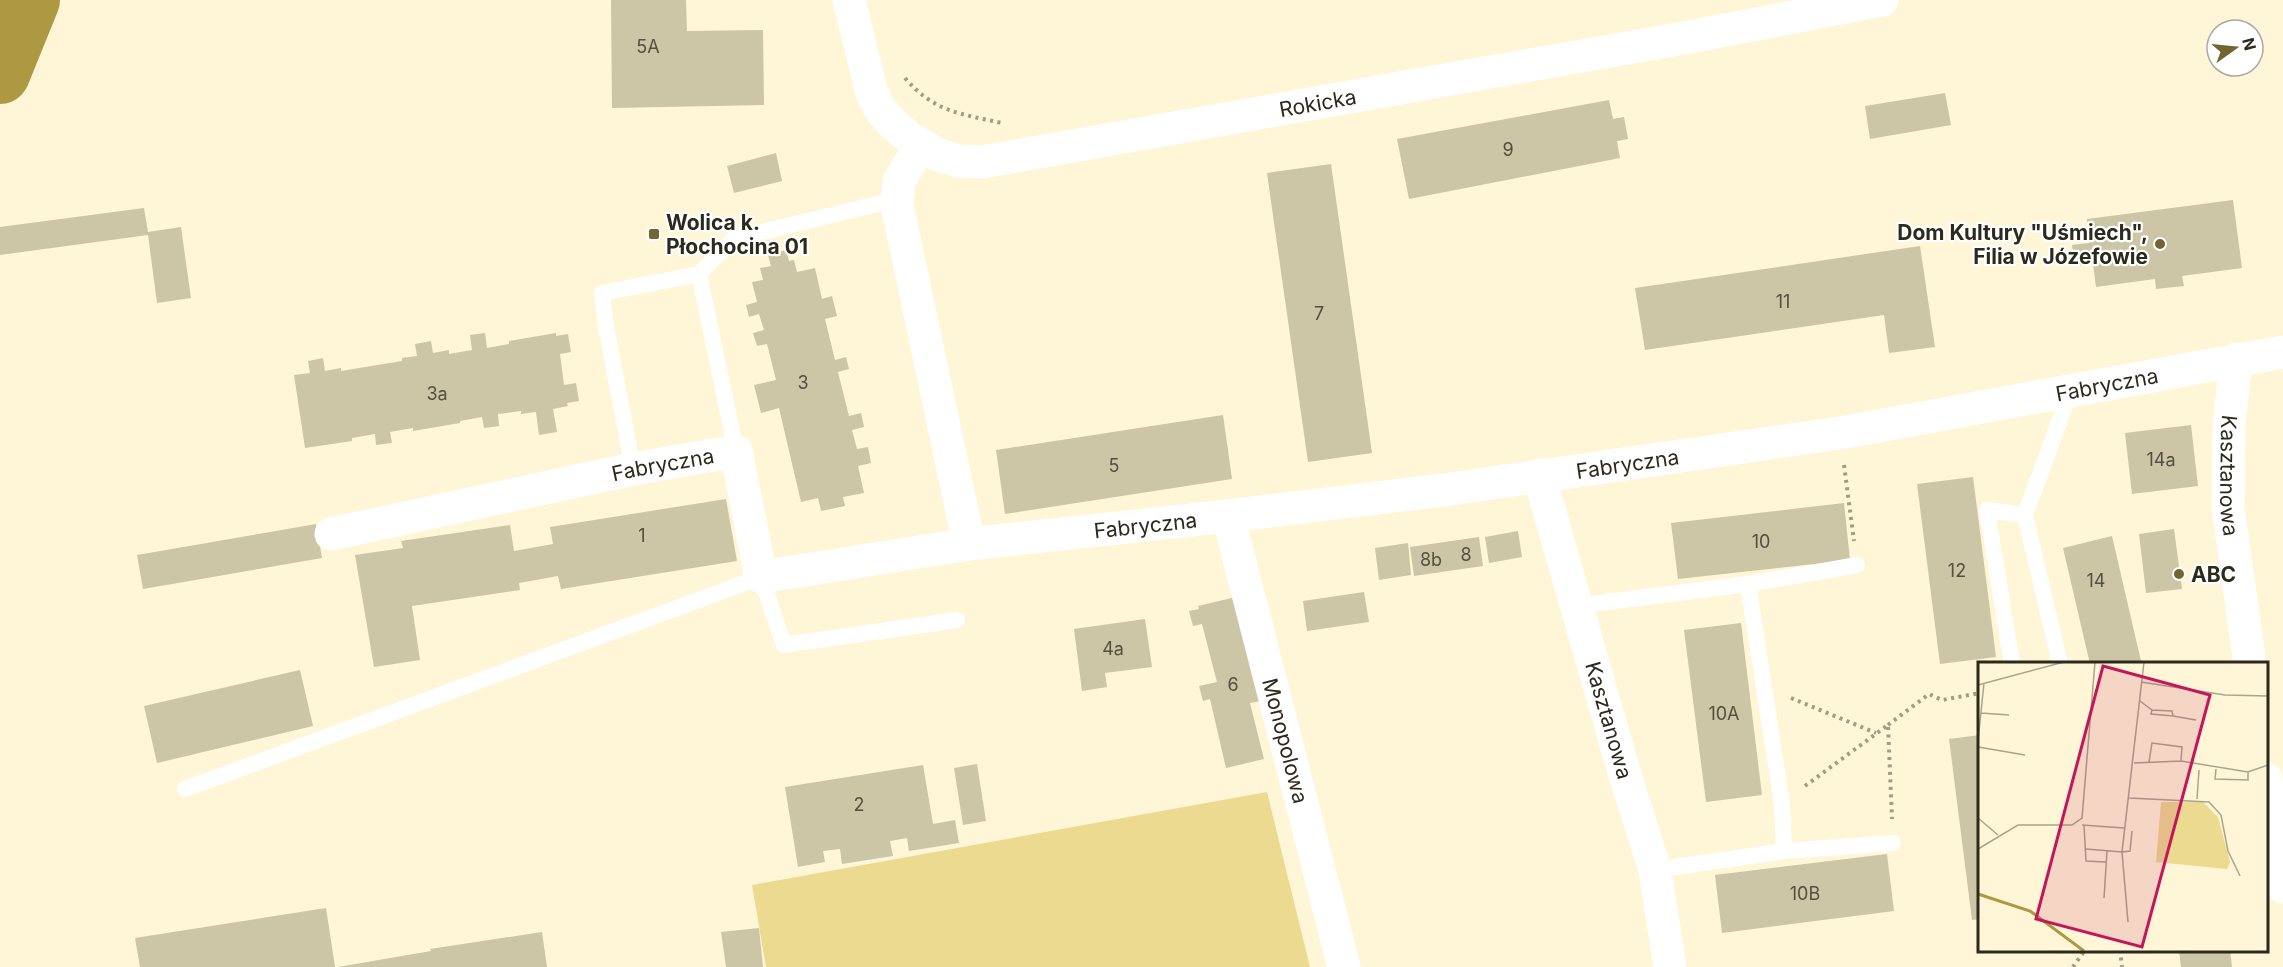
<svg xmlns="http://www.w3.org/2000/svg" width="2283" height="967" font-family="Inter,sans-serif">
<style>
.green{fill:#ecda91}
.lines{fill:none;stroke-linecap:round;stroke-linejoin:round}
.river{stroke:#ad9942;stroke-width:60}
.building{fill:#ccc5a6}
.path{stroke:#a29c85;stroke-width:4;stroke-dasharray:3 4.5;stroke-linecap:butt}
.service{stroke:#fff;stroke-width:16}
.minor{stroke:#fff;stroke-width:33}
.secondary{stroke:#fff;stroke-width:33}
.poi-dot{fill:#716532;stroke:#fff;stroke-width:2}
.labels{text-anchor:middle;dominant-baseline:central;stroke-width:4.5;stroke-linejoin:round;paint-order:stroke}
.number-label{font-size:18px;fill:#54503f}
.street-label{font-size:21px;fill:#2c291d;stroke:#fff}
.poi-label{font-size:21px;font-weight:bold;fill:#2c291d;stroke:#fff;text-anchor:start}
.inset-river{fill:none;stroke:#ad9942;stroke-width:3}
.inset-road{fill:none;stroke:#aaa48c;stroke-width:1.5}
.view{fill:#c2185b;fill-opacity:0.15;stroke:#c2185b;stroke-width:3}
.inset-edge{fill:none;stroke:#2c291d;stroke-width:3}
</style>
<rect width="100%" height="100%" fill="#fef6d6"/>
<polygon class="green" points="1267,792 1310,967 766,967 752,885"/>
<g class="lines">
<polyline class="river" points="0,74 30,0"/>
</g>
<g class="building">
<polygon points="611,0 686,0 687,31 763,30 764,105 612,108"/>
<polygon points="1945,93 1951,125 1870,139 1865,106"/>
<polygon points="1609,100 1613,119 1624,117 1628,139 1617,141 1620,158 1409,199 1397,139"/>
<polygon points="776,153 782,181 734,193 727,166"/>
<polygon points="1331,164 1372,453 1308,462 1267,173"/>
<polygon points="2233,200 2242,268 2182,276 2184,286 2156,289 2155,279 2096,287 2093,264 2075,266 2072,245 2089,243 2087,219"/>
<polygon points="144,208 148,232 181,227 191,298 157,303 148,235 0,255 0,227"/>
<polygon points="1920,246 1935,347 1889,353 1884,315 1645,350 1635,288"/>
<polygon points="786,250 789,261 794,260 797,272 815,268 822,299 832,296 837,316 825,319 835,360 846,357 849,369 838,372 849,416 861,413 864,427 852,430 857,449 868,447 871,463 858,466 864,493 843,497 845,506 821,511 818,498 801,502 779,408 761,413 754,385 776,380 767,344 757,346 753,333 764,330 759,314 749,317 746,305 757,302 752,282 763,280 760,268 771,266 768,255"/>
<polygon points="485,333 487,348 509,344 509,341 556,333 556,336 568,334 571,352 560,354 564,385 576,383 579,401 567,403 568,406 553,409 557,432 539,435 536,412 521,414 521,411 498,414 499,426 484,428 482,417 460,421 460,423 413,431 413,428 390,432 392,443 376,445 375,434 352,438 352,441 305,448 294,375 310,373 308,361 323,358 325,371 341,368 341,371 402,361 402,358 417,356 415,344 431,341 433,353 449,350 449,354 472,350 470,335"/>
<polygon points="1223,415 1232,479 1005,514 996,450"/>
<polygon points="2191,425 2198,486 2132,494 2125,433"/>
<polygon points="1973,477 1996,657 1940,664 1917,484"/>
<polygon points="726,499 737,561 561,589 558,576 519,583 520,590 412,606 420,660 374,667 355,555 403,548 401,541 510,525 514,551 553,544 550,527"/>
<polygon points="1844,503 1850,560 1678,579 1671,523"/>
<polygon points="316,524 322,558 143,589 137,555"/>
<polygon points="2174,529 2182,589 2146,593 2139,534"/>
<polygon points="1518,531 1522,557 1489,563 1485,537"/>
<polygon points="2112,536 2141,661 2128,664 2090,664 2063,548"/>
<polygon points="1479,537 1483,566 1414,576 1410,547"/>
<polygon points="1408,543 1411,575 1379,580 1375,548"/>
<polygon points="1364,592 1369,622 1307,631 1303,601"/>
<polygon points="1236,597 1261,701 1250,703 1264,759 1226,768 1210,699 1203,701 1199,686 1217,682 1202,624 1193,626 1189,611 1199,609 1198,606"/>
<polygon points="1145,619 1152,667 1105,673 1107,687 1082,691 1074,629"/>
<polygon points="1741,623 1762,795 1706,802 1684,630"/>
<polygon points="300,670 313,726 157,763 144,706"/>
<polygon points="1980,735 1980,919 1972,920 1949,739"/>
<polygon points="977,764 986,821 963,825 954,768"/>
<polygon points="923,765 933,824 955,820 959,843 909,851 907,838 890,841 893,856 842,864 840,849 823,851 825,862 798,867 785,787"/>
<polygon points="1887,854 1894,911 1722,933 1715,875"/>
<polygon points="326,908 335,967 140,967 135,938"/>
<polygon points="759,928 763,967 726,967 721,932"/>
<polygon points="542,932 547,967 338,967 431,951 430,949"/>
<polygon points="2179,950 2230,950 2232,967 2181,967"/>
</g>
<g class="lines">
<g class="path">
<path d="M 905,78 C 934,112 961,114 1002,123"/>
<polyline points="1844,465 1854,541"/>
<polyline points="1791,698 1876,733"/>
<polyline points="1888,725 1929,694 1942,700 1980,693"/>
<polyline points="1805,786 1888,725 1892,819"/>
<polyline points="2120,950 2122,967"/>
<polyline points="2073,967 2085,950"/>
</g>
<g class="service">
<polyline points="699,274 736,451"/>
<polyline points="633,469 605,321 602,293 699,274 733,239 898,199"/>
<polyline points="1748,584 1857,565"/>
<polyline points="1576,606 1748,584 1782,804 1784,851 1655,870"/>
<polyline points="2012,664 1987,510 2025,515"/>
<polyline points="2060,664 2025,515 2070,392"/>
<polyline points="185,789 761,577 784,645 957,620"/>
<polyline points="1784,851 1893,843"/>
</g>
<g class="minor">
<polyline points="921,145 899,181 897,205 969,544"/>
<path id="s1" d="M 2236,359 L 2229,427 L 2228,508 L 2250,664"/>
<path id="s2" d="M 1539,475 L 1625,775 L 1655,870 L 1670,967"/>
<path id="s3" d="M 1228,516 L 1344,967"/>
<path id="s4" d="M 331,534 L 633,469 L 736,451 L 761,577 L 969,544 L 1228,516 L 1444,490 L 1840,433 L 2283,352"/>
<polyline points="2266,779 2283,887"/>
</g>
<path class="secondary" id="s5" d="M 849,0 L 872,93 L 880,109 L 891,122 L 911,139 L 936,154 L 958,161 L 982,162 L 1695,36 L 1882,0"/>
</g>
<g class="poi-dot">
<rect x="648" y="228" width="12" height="12" rx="3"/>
<circle cx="2160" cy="244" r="6"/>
<circle cx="2179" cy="574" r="6"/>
</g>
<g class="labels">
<g class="number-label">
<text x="648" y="46">5A</text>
<text x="1508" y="149">9</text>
<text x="1783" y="301">11</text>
<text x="1319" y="313">7</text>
<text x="803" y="382">3</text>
<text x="437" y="393">3a</text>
<text x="2161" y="459">14a</text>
<text x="1114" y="465">5</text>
<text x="642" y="535">1</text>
<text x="1761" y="541">10</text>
<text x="1466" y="554">8</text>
<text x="1431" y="559">8b</text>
<text x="1957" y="570">12</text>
<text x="2096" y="580">14</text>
<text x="1113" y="648">4a</text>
<text x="1233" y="684">6</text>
<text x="1724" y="713">10A</text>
<text x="859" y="804">2</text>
<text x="1805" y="893">10B</text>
</g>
<g class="street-label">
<text stroke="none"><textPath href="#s5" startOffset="574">Rokicka</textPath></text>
<text stroke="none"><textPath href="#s4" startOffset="1902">Fabryczna</textPath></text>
<text stroke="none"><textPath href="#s4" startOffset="1416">Fabryczna</textPath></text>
<text stroke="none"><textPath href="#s4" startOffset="339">Fabryczna</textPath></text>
<text stroke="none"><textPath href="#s1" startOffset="117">Kasztanowa</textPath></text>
<text stroke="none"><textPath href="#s4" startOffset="930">Fabryczna</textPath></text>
<text stroke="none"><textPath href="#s2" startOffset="255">Kasztanowa</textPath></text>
<text stroke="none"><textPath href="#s3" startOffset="232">Monopolowa</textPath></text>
</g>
<g class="poi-label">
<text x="666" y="222">Wolica k.<tspan x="666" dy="24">Płochocina 01</tspan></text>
<text x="2148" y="232" text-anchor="end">Dom Kultury "Uśmiech",<tspan x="2148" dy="24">Filia w Józefowie</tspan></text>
<text x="2191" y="574">ABC</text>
</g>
</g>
<g transform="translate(1978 662)">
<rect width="290" height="290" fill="#fef6d6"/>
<path d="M 183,140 L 225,140 L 240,155 L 252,200 L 249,207 L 178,200 Z" fill="#ecda91"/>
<path class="inset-river" d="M 0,232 L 52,249 L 106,289"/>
<path class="inset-road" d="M 163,20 L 247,33 L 290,34M 0,23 L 86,0M 162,39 L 174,48 L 194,49 L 195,54 L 173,52 L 174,48M 3,51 L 31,53M 195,54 L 218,58M 0,79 L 6,21M 0,85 L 47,93M 171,100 L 174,81 L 204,85 L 203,99M 156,101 L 203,99 L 270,110 L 290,103M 238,107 L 237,117 L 270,118 L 270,110M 151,136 L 231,140 L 243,153 L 250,189 L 262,214M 219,137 L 221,108M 0,156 L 20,173M 104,163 L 146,166M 106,163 L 108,199 L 128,200M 0,187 L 40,163 L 94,163 L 104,156 L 117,0M 108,187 L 144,190 L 166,0M 126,236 L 129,189M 150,260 L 144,190 L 152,189 L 154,169"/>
<path class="view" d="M 125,4 L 232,33 L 164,285 L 58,257 Z"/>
<rect width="290" height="290" class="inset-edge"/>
</g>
<g transform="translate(2235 48) rotate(75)"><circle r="28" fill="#ffffff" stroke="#aba9a5" stroke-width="1.5"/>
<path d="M0-4.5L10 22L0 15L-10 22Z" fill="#716532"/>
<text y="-9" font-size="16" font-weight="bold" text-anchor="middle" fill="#2c291d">N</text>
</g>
</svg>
